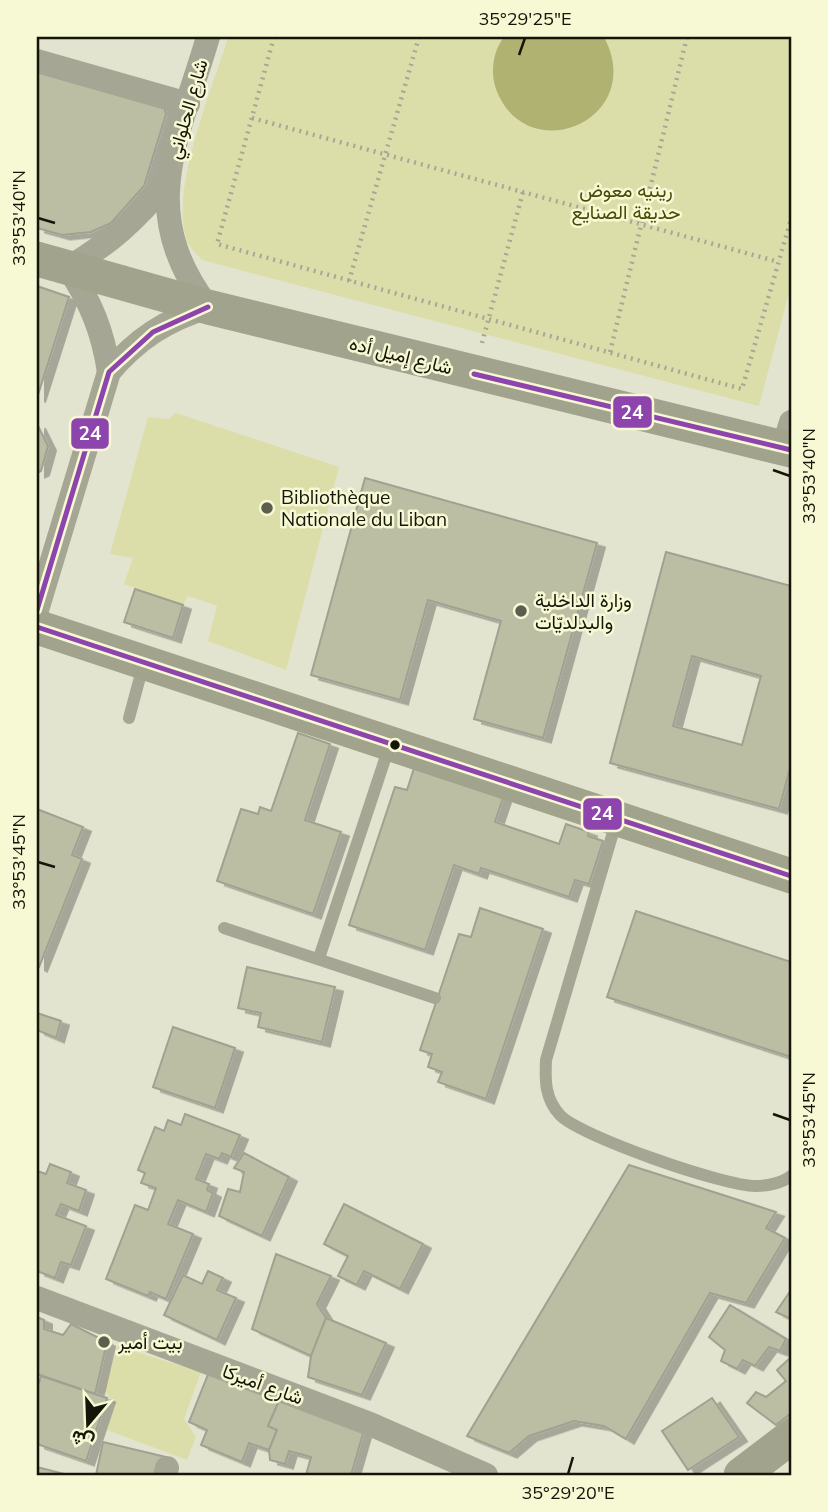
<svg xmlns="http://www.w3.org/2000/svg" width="828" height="1512" font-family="Mulish,Vazirmatn,sans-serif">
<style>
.green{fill:#dcdea9}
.water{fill:#afb270}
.building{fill:#bcbea4;stroke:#a0a191;stroke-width:2;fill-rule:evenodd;filter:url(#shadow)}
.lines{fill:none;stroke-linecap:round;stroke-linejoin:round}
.path{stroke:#a6a897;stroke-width:4.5;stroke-dasharray:2 5;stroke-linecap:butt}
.lane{stroke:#a5a693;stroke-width:12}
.street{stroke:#a5a693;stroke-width:24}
.secondary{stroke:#a2a38c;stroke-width:35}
.bus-1-casing{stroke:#f7f9d4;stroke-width:10}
.bus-1{stroke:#8e44ad;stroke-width:5}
.ticks{fill:none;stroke:#151609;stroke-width:2.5}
.poi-dot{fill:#5d5e4e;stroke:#f7f9d4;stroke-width:2.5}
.bus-dot{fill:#151609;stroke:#f7f9d4;stroke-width:2.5}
.labels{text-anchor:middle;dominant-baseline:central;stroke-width:5;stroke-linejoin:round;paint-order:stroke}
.street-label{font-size:19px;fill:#151609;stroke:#f7f9d4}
.park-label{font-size:19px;fill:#484906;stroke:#f7f9d4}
.poi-label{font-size:19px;fill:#151609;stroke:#f7f9d4;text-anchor:start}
.line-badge{stroke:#f7f9d4;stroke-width:2.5}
.badge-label{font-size:19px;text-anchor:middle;font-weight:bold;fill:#fff}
.neatline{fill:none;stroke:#151609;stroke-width:2.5}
.ticks-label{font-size:18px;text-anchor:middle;fill:#151609}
</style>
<defs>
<filter id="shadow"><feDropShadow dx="8" dy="4.5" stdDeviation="0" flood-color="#0004"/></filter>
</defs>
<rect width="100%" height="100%" fill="#e2e4cf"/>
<g class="green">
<path d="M 228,37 L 791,37 L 791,285 L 759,406 L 202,260 C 198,255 191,249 188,243 C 167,194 213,88 228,37 Z"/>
<polygon points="176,413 339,467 286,670 208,641 217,606 188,596 183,605 124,584 133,558 110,554 148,417 168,419"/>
<polygon points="117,1346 201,1372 184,1419 196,1437 187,1460 107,1430 115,1405 105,1391"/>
</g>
<path class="water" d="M 504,37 L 604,37 C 648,120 526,171 496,89 C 490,72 493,51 504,37 Z"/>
<g class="building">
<polygon points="37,68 163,104 166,114 144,186 111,223 91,232 62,235 37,228"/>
<polygon points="37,286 69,297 37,398"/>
<polygon points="37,424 48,446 41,471 37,473"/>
<polygon points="365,478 597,543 543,738 474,719 501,621 428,600 400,700 311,675"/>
<path d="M 666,552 L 791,586 L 791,765 L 779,809 L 610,763 ZM 692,656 L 761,676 L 742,745 L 673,726 Z"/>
<polygon points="135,589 183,605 173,638 124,622"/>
<polygon points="298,733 330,744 305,820 341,832 313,914 217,881 241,809 258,814 260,807 271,811"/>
<polygon points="414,768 503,798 495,822 559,844 566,824 589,832 588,836 603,841 589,884 575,880 569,897 481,868 479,874 454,865 425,950 349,925 395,787 407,790"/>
<polygon points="37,809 83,827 72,855 82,859 39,967 37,966"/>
<polygon points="480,908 543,929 486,1099 438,1082 442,1072 428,1067 432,1054 420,1050 459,934 471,937"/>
<polygon points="636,911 791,962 791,1057 607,997"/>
<polygon points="247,967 335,987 322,1042 258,1027 261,1013 238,1008"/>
<polygon points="37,1013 61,1021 56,1038 37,1030"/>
<polygon points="173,1027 235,1048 215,1108 153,1087"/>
<polygon points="185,1114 240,1135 231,1157 222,1153 219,1159 206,1154 196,1179 209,1184 207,1190 213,1193 206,1212 178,1200 168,1224 193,1234 166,1299 150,1292 148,1296 106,1279 135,1205 148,1210 156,1188 141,1183 145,1173 138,1170 155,1127 164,1131 168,1120 181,1125"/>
<polygon points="244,1153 289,1177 262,1236 219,1216 228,1189 240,1192 244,1172 234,1168"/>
<polygon points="50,1164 71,1172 67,1183 86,1190 79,1211 61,1204 56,1215 86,1226 71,1265 61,1262 55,1278 37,1271 37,1171 46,1174"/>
<polygon points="629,1165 776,1212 766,1228 785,1238 746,1303 710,1293 626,1439 604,1426 574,1421 529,1436 509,1453 467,1436"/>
<polygon points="344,1204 423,1244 400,1289 364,1271 357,1285 338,1276 348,1256 324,1244"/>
<polygon points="276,1254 331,1276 317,1304 326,1318 311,1356 252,1329"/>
<polygon points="208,1271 223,1278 217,1290 236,1298 217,1340 164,1315 183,1275 202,1284"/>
<polygon points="791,1290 791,1319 776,1312"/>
<polygon points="730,1305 786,1339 780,1351 769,1347 755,1366 743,1360 737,1369 721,1361 725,1350 709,1337"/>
<polygon points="37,1317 44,1320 44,1329 63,1335 71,1324 107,1342 95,1394 37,1374"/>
<polygon points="326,1318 386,1343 362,1395 308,1377 311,1356"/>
<polygon points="791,1357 791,1413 776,1425 747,1403 756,1392 766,1397 786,1381 777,1370"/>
<polygon points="209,1372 279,1401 268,1426 277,1430 269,1450 249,1443 242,1462 201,1445 207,1430 189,1422"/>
<polygon points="41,1376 107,1398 86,1461 37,1444 37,1389"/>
<polygon points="712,1398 739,1437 688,1470 662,1431"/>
<polygon points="279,1401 366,1423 351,1475 306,1475 311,1457 289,1451 285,1464 270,1460 269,1450 277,1430 268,1426"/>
<polygon points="103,1442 166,1457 162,1475 96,1475"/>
<polygon points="37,1467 68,1475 37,1475"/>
</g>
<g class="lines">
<g class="path">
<polyline points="274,37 217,244 742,389 791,219"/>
<polyline points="252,118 779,262"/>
<polyline points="349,281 419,37"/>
<polyline points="482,343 523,192"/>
<polyline points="610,352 687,37"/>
</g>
<g class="lane">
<polyline points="129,718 143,666"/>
<path d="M 617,819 L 546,1060 C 545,1081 545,1099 560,1115 C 579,1136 726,1187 756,1186 C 767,1186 782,1183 791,1176"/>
<polyline points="224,928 435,998"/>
<polyline points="319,958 389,747"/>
</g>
<g class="street">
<polyline points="37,61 188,104"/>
<path d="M 109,372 C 103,332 91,302 68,268 C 110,243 136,220 167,182"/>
<polyline points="783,448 791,422"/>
<path d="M 37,610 L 109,372 C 137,339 166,320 208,307 C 135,211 178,140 208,37"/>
<polyline points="37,1298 370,1424 486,1475"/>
<polyline points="165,1475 167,1468"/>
</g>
<g class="secondary">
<polyline points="37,259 208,307 791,450"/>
<polyline points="37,627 791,876"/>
<polyline points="741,1475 791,1437"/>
</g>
<g class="bus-1-casing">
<g id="bus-1">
<polyline points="474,374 791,450"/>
<polyline points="37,610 109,372 153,332 208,307"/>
<polyline points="37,627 791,876"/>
</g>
</g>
<use href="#bus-1" class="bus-1"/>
</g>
<path class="ticks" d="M 519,55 L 525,38M 38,218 L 55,223M 773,470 L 790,476M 38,862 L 55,867M 773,1114 L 790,1120M 568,1474 L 573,1457"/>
<g class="poi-dot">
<circle cx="267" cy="508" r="7"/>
<circle cx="521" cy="611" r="7"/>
<circle cx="104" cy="1342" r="7"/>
</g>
<circle class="bus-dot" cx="395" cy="745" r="6"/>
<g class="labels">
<g class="street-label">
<text transform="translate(187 109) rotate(-74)">شارع الحلواني</text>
<text transform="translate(401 355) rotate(14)">شارع إميل أده</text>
<text transform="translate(263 1384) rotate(20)">شارع أميركا</text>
</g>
<g class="park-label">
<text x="626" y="190">رينيه معوض<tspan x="626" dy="22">حديقة الصنايع</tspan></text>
</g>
<g class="poi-label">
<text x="281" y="497">Bibliothèque<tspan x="281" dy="22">Nationale du Liban</tspan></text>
<text x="535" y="600">وزارة الداخلية<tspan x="535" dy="22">والبدلديّات</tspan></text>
<text x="118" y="1342">بيت أمير</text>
</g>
</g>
<g class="line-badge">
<rect x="612" y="395" width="41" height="34" rx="7" fill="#8e44ad"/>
<rect x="70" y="417" width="40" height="33" rx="7" fill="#8e44ad"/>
<rect x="582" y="797" width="41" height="34" rx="7" fill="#8e44ad"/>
</g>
<g class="badge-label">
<text x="632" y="419">24</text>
<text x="90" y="440">24</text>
<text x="602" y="820">24</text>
</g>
<rect width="828" height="1512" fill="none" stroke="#f7f9d4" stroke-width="77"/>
<g transform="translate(88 1424) rotate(199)" stroke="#f7f9d4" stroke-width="5" paint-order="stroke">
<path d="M0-5L12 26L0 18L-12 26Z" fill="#151609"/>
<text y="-10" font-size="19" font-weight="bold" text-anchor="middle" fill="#151609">ش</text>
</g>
<rect x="38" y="38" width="752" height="1436" class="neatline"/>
<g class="ticks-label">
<text x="525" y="25">35°29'25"E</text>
<text transform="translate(19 218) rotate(-90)" y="6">33°53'40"N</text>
<text transform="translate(809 476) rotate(-90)" y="6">33°53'40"N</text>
<text transform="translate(19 862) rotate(-90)" y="6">33°53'45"N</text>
<text transform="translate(809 1120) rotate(-90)" y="6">33°53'45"N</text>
<text x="568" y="1499">35°29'20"E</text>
</g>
</svg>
